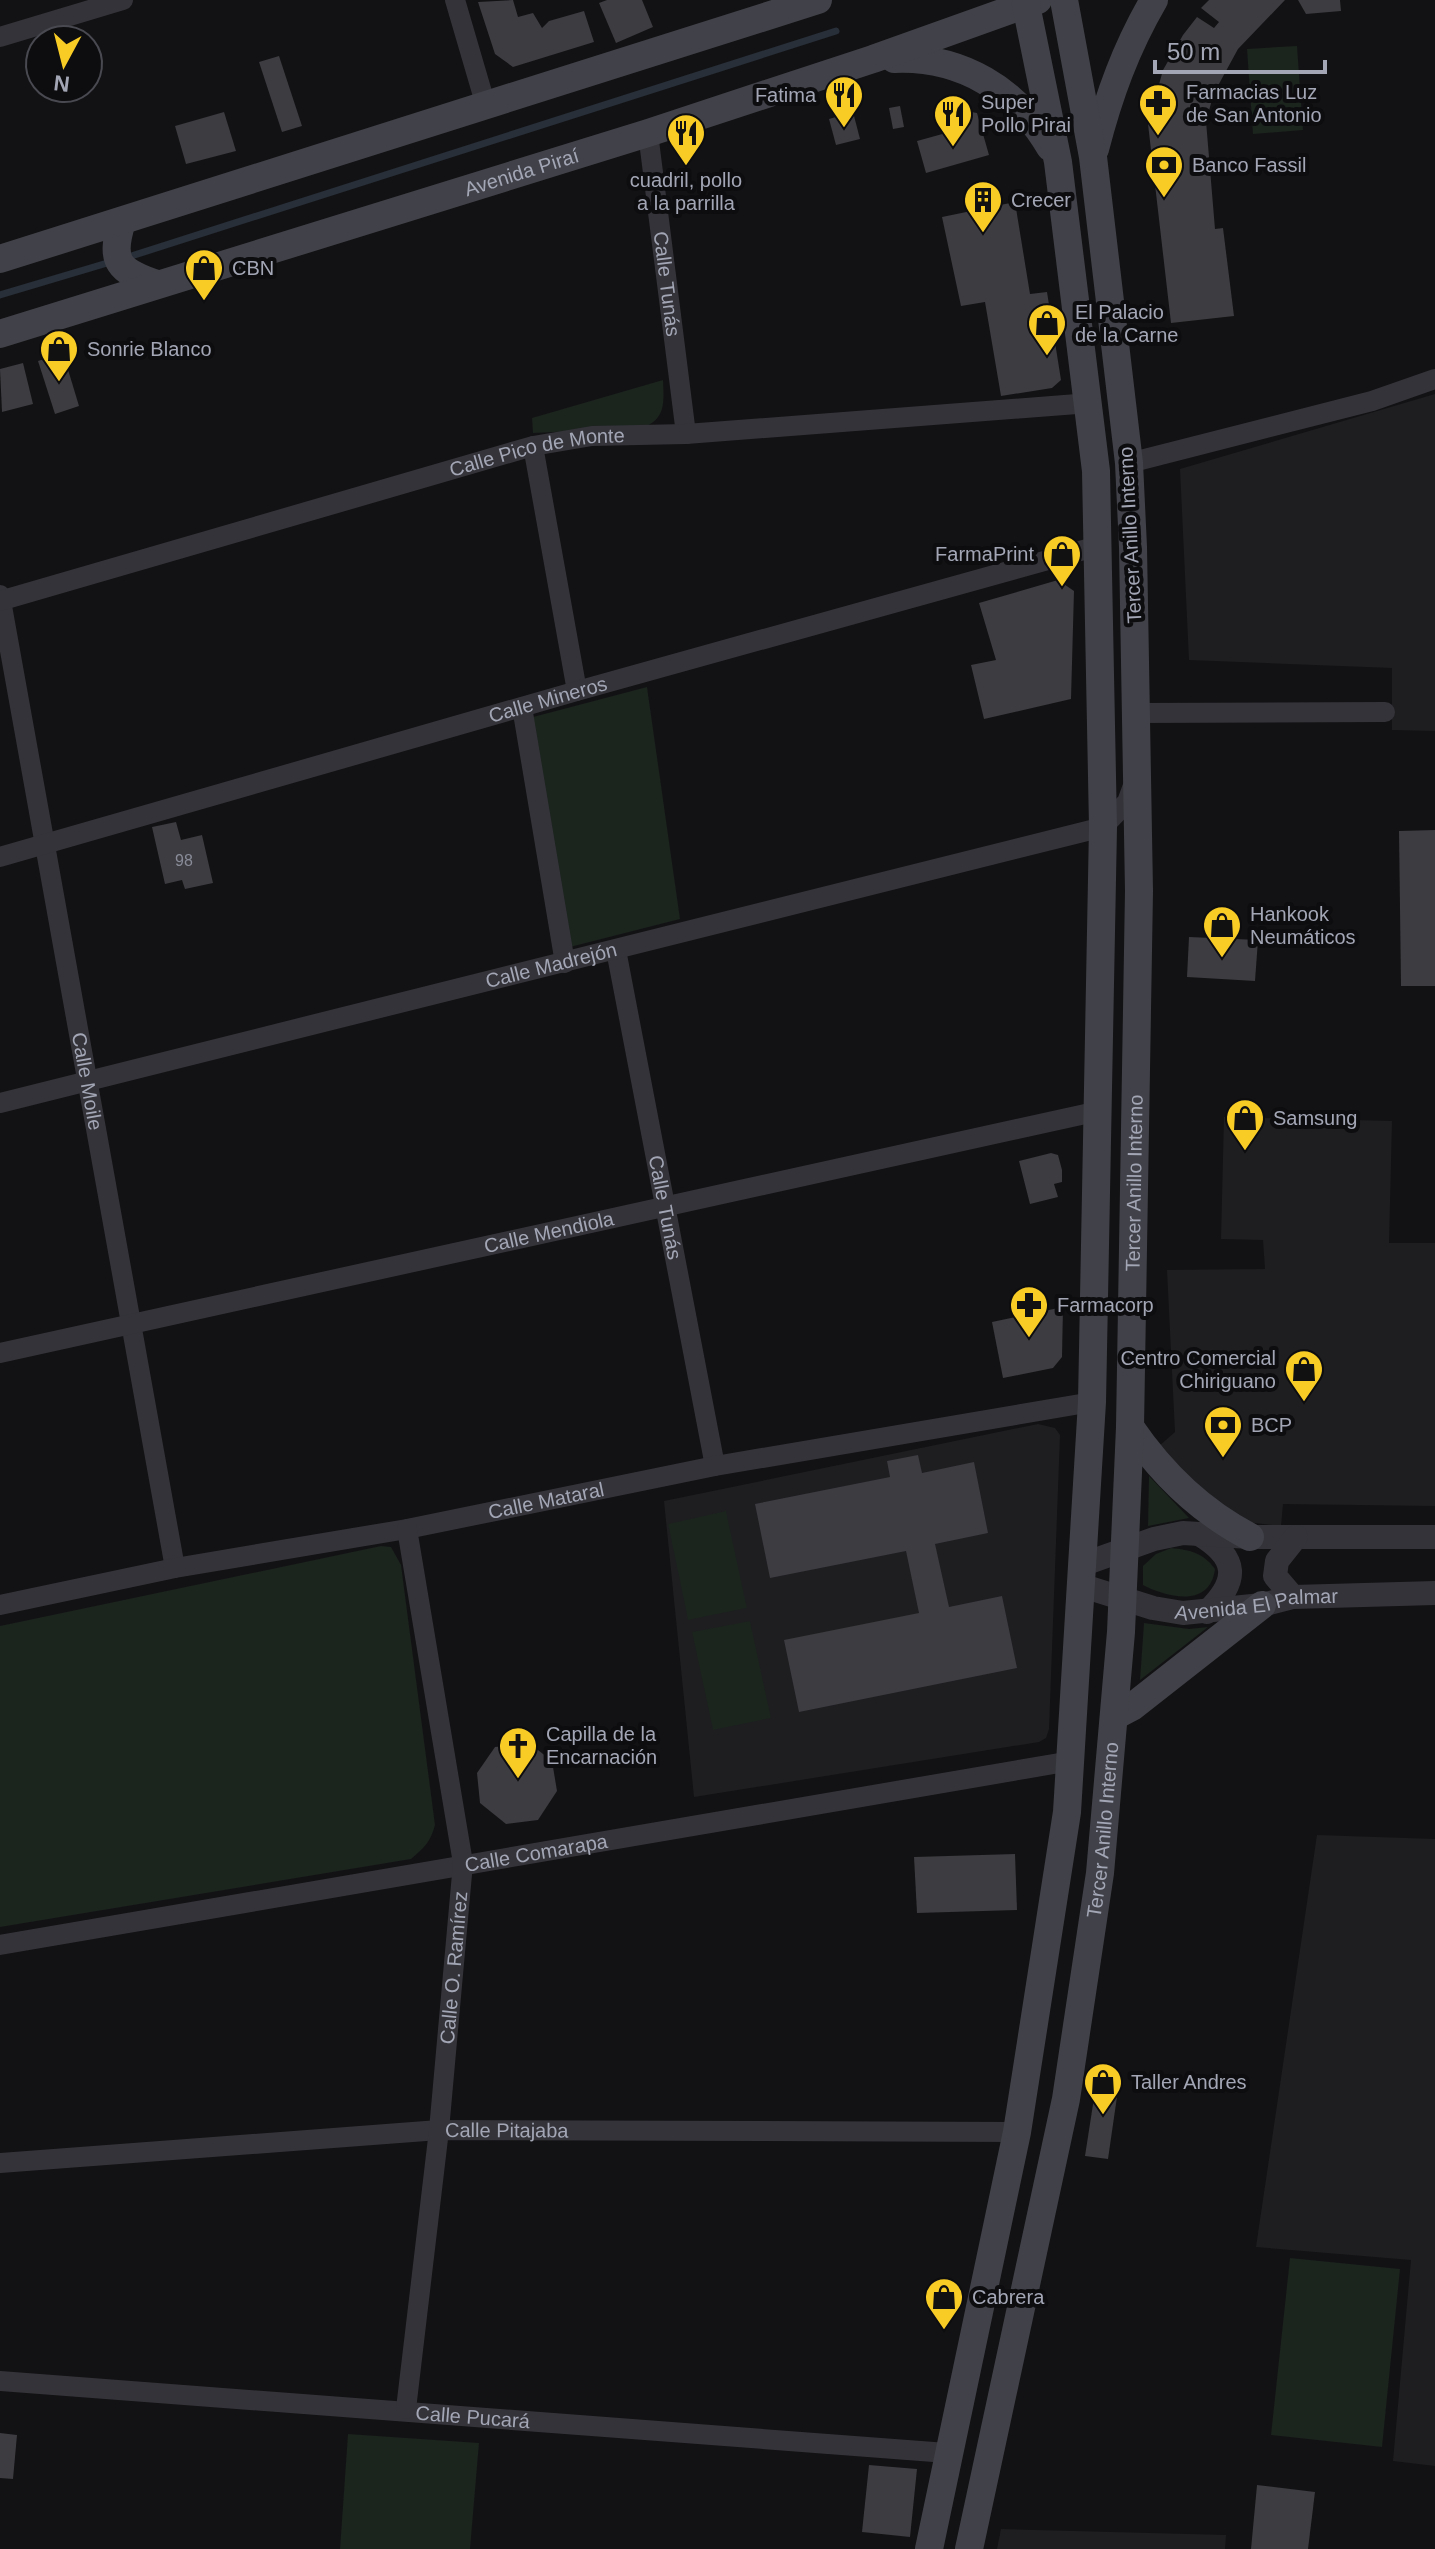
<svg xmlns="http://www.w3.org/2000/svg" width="1435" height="2549" font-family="Helvetica,sans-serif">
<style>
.built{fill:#1e1e21}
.green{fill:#1c241e}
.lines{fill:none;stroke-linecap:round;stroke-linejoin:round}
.stream{stroke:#282f38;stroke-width:7}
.building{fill:#3c3c41}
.minor{stroke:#333339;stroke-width:20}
.tertiary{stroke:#333339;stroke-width:24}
.secondary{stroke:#414249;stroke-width:28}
.labels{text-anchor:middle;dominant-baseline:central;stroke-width:8;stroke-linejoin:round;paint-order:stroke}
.number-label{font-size:16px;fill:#898c98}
.poi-label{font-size:20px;fill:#a3a6b5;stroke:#0d0d0f;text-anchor:start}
.street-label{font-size:20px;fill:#a3a6b5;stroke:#0d0d0f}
</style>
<rect width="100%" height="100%" fill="#121214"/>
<g class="built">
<polygon points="1435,394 1435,731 1392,730 1392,668 1189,660 1180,469"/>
<polygon points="1224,1117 1392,1121 1389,1243 1435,1243 1435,1506 1283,1504 1281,1526 1246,1522 1198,1491 1159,1446 1175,1432 1167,1270 1265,1269 1263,1240 1221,1239"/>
<polygon points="1038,1424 1055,1428 1060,1435 1049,1729 1046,1738 1039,1742 694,1797 664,1501"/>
<polygon points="1317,1835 1435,1839 1435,2466 1393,2461 1411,2260 1256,2247"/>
<polygon points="1001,2529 1226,2535 1225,2549 997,2549"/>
</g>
<g class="green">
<polygon points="1297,46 1303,130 1253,134 1247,49"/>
<path d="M 663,380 C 664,403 666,419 642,428 L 533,433 L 532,418 Z"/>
<polygon points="647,687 680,919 570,947 533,717"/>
<polygon points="1149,1476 1189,1518 1148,1526"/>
<polygon points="726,1511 747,1608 688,1620 668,1524"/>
<path d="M 381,1546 L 391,1547 L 401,1565 L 435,1825 C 431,1841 424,1848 411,1859 L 0,1927 L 0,1626 Z"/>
<path d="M 1171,1548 C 1191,1550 1203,1553 1215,1569 C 1210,1608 1168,1598 1143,1585 L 1143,1566 L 1156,1554 Z"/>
<polygon points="750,1621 771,1718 713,1730 692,1632"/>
<polygon points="1144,1623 1189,1629 1208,1627 1140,1680"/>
<polygon points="1290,2258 1400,2269 1382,2447 1271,2435"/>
<polygon points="348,2434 479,2443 470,2549 340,2549"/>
</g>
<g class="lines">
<g class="stream">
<polyline points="125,258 836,31"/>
<polyline points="0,295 114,261"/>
</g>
</g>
<g class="building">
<polygon points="513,0 518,17 533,13 542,28 549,21 584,11 594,42 513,67 495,54 478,2"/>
<polygon points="607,0 642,0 653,27 616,43 599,3"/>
<polygon points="1209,0 1285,0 1238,49 1214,93 1206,121 1215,229 1223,228 1234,316 1171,323 1148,124 1163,70 1183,35 1197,17 1214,28 1219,22 1201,8"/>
<polygon points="1298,0 1340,0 1341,11 1306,14"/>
<polygon points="279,56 302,126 282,132 259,62"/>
<polygon points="900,106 904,127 893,129 889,108"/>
<polygon points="939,106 977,113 989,155 926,173 917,141 946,133"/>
<polygon points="224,112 236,151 186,164 175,126"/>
<polygon points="853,112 860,139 836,145 829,119"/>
<polygon points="1015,202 1030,294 1047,292 1061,380 1052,388 1001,396 985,302 961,306 942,217"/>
<polygon points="63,353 79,406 55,414 38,361"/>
<polygon points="23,363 33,404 2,412 0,369"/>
<polygon points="1058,580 1074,591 1071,699 984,719 971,665 996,660 979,603"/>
<polygon points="176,822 181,840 202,835 213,883 185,889 182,880 165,884 152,827"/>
<polygon points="1435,830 1435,986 1401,986 1399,831"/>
<polygon points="1189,937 1258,940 1255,981 1187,977"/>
<polygon points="1051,1153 1058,1155 1062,1170 1062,1182 1054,1184 1058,1197 1030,1204 1019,1161"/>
<polygon points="1063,1307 1062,1357 1053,1368 1003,1378 992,1322"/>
<polygon points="918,1455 922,1473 974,1462 988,1533 935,1544 949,1607 1002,1596 1017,1668 799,1712 784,1640 919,1613 906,1551 770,1578 755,1504 890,1477 887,1461"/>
<polygon points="529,1743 552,1761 557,1791 538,1820 506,1824 480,1803 477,1773 495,1747"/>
<polygon points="1015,1854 1017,1910 917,1913 914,1857"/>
<polygon points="1098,2072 1120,2076 1108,2159 1085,2156"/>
<polygon points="0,2433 17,2435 13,2479 0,2478"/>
<polygon points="869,2465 917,2469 910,2537 862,2532"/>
<polygon points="1257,2485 1315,2492 1308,2549 1251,2549"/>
</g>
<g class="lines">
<g class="minor">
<polyline points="455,0 486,106"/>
<polyline points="0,37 123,0"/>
<path id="s1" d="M 648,133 L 686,434"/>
<polyline points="533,446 577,691"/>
<polyline points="1129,463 1372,401 1435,379"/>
<path id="s2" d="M 0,595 L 175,1568"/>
<path id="s3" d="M 0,601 L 533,446 L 592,436 L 686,434 L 1090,403"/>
<polyline points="522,707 565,963"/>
<polyline points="1136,713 1385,712"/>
<path id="s4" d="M 0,857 L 577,691 L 1098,546"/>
<path id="s5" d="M 616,950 L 715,1466"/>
<path id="s6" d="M 0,1103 L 1103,827 L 1127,802 L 1134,783"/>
<path id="s7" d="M 0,1353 L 1099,1111"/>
<path id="s8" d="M 0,1605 L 175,1568 L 407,1529 L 715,1466 L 1092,1402"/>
<path id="s9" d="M 0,1945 L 1071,1761"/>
<path id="s10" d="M 0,2163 L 439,2130 L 1017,2132"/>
<path id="s11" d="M 0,2381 L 947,2453"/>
<path id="s12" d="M 406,2409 L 439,2130 L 463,1863 L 407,1529"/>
</g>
<g class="tertiary">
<path d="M 1199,1534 C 1239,1558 1239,1581 1207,1612"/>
<polyline points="1084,1564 1154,1539 1183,1533 1250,1537 1435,1537"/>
<path id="s13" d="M 1083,1586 L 1153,1608 L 1183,1613 L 1262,1605 L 1293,1597 L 1435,1593"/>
<polyline points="1293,1597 1275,1576 1277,1561 1296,1537"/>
</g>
<g class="secondary">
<path d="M 894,59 C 961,56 1017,90 1050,147"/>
<path d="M 1095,149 C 1109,95 1126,48 1154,0"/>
<path d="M 122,221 C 109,263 119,271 157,284"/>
<polyline points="0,259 818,0"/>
<path id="s14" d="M 0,334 L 648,133 L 873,59 L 1038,0"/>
<path d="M 1130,1427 C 1162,1474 1200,1511 1250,1537"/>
<polyline points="1115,1716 1132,1707 1262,1605"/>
<polyline points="929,2549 1017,2132 1067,1812 1092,1402 1103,827 1096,471 1058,162 1025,0"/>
<path id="s15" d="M 969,2549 L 1066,2099 L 1100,1873 L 1121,1632 L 1130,1427 L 1139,891 L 1133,547 L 1129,463 L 1093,157 L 1064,0"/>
</g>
</g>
<defs>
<g id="restaurant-pin" transform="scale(2)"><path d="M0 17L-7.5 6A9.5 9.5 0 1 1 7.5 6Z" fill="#f9cc25" stroke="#0d0d0f"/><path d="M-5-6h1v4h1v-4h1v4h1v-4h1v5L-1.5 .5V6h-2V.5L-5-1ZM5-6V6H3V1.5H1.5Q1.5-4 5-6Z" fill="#111"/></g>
<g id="pharmacy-pin" transform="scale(2)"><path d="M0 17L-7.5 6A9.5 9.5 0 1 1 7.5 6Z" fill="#f9cc25" stroke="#0d0d0f"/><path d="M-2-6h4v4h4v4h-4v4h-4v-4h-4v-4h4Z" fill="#111"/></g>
<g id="bank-pin" transform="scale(2)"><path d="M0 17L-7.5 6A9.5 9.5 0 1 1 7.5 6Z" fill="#f9cc25" stroke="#0d0d0f"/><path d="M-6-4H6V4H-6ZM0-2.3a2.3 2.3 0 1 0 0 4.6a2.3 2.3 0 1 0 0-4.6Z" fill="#111"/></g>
<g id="building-pin" transform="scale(2)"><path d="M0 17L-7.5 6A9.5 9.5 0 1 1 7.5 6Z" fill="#f9cc25" stroke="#0d0d0f"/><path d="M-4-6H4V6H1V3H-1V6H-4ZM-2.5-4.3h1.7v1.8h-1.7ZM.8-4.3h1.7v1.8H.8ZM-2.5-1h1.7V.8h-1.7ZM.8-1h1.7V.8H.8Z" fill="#111"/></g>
<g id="shop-pin" transform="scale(2)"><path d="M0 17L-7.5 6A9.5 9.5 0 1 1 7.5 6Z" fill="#f9cc25" stroke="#0d0d0f"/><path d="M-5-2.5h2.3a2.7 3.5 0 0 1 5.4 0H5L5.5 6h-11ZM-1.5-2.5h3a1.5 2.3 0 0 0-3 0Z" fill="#111"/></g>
<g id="church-pin" transform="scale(2)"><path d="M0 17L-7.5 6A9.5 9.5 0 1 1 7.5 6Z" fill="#f9cc25" stroke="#0d0d0f"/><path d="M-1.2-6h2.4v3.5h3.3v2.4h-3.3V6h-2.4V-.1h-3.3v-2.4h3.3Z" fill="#111"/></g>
</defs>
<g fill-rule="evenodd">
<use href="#restaurant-pin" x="844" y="95"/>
<use href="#pharmacy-pin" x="1158" y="103"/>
<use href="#restaurant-pin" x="953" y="114"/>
<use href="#restaurant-pin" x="686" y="133"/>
<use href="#bank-pin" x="1164" y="165"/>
<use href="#building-pin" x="983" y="200"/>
<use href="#shop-pin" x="204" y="268"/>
<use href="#shop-pin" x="1047" y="323"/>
<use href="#shop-pin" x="59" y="349"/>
<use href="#shop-pin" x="1062" y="554"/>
<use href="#shop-pin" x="1222" y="925"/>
<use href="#shop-pin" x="1245" y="1118"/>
<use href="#pharmacy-pin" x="1029" y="1305"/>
<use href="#shop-pin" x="1304" y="1369"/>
<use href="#bank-pin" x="1223" y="1425"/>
<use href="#church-pin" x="518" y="1746"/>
<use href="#shop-pin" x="1103" y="2082"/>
<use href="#shop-pin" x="944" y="2297"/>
</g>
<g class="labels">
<g class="number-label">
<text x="184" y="860">98</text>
</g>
<g class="poi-label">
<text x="1186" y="92">Farmacias Luz<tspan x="1186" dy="23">de San Antonio</tspan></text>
<text x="816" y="95" text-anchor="end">Fatima</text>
<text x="981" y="102">Super<tspan x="981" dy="23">Pollo Pirai</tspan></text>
<text x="1192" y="165">Banco Fassil</text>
<text x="686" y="180" text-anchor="middle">cuadril, pollo<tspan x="686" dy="23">a la parrilla</tspan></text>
<text x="1011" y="200">Crecer</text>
<text x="232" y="268">CBN</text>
<text x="1075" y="312">El Palacio<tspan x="1075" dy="23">de la Carne</tspan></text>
<text x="87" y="349">Sonrie Blanco</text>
<text x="1034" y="554" text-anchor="end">FarmaPrint</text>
<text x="1250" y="914">Hankook<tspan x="1250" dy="23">Neumáticos</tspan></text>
<text x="1273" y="1118">Samsung</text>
<text x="1057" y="1305">Farmacorp</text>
<text x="1276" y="1358" text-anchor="end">Centro Comercial<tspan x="1276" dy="23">Chiriguano</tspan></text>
<text x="1251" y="1425">BCP</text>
<text x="546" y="1734">Capilla de la<tspan x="546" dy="23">Encarnación</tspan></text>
<text x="1131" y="2082">Taller Andres</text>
<text x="972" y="2297">Cabrera</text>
</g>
<g class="street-label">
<text stroke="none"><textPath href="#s14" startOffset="546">Avenida Piraí</textPath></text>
<text stroke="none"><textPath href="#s1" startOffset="152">Calle Tunás</textPath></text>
<text stroke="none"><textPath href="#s3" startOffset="558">Calle Pico de Monte</textPath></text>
<text transform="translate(1130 535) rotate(-93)">Tercer Anillo Interno</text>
<text stroke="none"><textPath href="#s4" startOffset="570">Calle Mineros</textPath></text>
<text stroke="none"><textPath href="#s6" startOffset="568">Calle Madrejón</textPath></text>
<text stroke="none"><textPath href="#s2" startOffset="494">Calle Moile</textPath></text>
<text stroke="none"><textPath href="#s15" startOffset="1380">Tercer Anillo Interno</textPath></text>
<text stroke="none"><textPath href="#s5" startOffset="262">Calle Tunás</textPath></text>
<text stroke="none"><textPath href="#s7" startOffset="562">Calle Mendiola</textPath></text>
<text stroke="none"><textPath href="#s8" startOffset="556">Calle Mataral</textPath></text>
<text stroke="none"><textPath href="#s13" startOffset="178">Avenida El Palmar</textPath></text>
<text stroke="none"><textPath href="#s15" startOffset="732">Tercer Anillo Interno</textPath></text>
<text stroke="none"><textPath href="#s9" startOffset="544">Calle Comarapa</textPath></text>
<text stroke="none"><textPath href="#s12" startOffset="444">Calle O. Ramírez</textPath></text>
<text stroke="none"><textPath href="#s10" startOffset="508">Calle Pitajaba</textPath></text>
<text stroke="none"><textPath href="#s11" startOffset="474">Calle Pucará</textPath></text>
</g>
</g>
<g transform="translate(64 64) rotate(187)"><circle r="38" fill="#0d0d0f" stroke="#494a51" stroke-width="2"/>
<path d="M0-6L14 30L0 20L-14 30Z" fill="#f9cc25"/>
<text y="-12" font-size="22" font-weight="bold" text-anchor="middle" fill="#a3a6b5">N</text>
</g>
<path d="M1155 60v12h170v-12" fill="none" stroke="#a3a6b5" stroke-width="4"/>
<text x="1167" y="60" font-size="24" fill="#a3a6b5" stroke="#0d0d0f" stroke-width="6" paint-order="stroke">50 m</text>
</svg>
